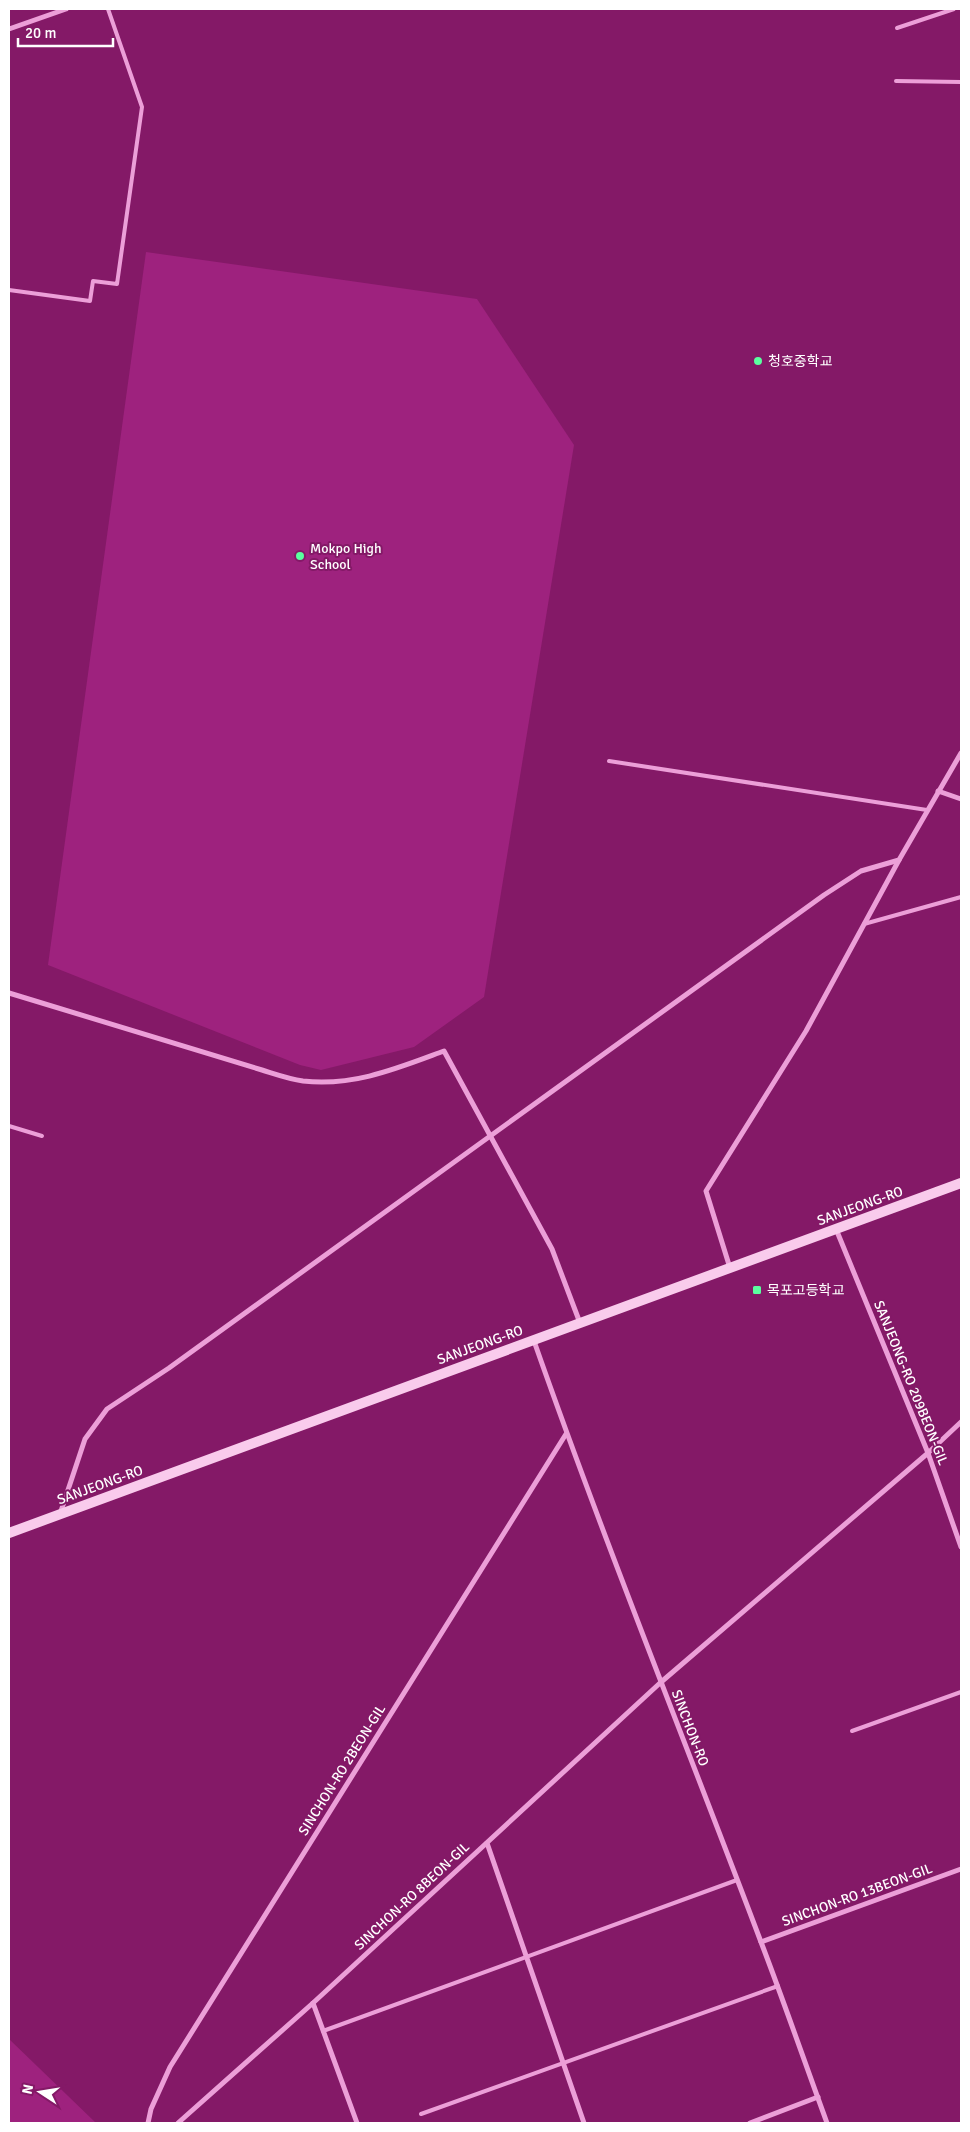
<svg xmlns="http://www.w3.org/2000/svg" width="970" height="2132" font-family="Signika,'Noto Sans KR',sans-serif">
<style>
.green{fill:#9e227e}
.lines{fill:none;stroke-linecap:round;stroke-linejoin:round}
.lane{stroke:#ec9fd8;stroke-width:4}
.street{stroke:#ec9fd8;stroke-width:5}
.secondary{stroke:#f9cbec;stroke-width:10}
.poi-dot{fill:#5aff9f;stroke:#841967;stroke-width:2}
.labels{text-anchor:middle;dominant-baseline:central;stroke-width:4;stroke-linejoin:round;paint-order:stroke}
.poi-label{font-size:14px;fill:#fff;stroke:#841967;text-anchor:start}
.street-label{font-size:14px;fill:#fff;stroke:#841967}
</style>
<rect width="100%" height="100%" fill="#841967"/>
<g class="green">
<polygon points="146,252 477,299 574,445 484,997 414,1047 321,1070 300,1065 48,965"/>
<polygon points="9,2039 96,2123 9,2123"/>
</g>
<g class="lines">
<g class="lane">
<polyline points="897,28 954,9"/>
<polyline points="896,81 961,82"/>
<polyline points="9,290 90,301 93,281 117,284 142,107 108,9"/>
<polyline points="609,761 927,810"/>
<polyline points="864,924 961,897"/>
<polyline points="9,1126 42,1136"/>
<polyline points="852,1731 961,1692"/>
<polyline points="323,2031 737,1880"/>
<polyline points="421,2114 778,1986"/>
</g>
<g class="street">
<polyline points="9,29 66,9"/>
<polyline points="938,791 961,799"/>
<path d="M 9,993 L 262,1070 C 275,1074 289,1079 303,1081 C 353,1087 398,1068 444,1051 L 552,1249 L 580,1323"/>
<polyline points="836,1229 928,1453 961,1547"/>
<polyline points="730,1268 706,1191 806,1031 899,860"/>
<path d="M 534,1341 C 605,1543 685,1741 761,1942 C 784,2002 805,2063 827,2123"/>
<polyline points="60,1514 85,1439 107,1409 169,1368 824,895 861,871 899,860 961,753"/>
<polyline points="487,1843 584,2123"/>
<polyline points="761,1942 961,1869"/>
<polyline points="313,2003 357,2123"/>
<polyline points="148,2123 151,2109 170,2067 566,1434"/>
<polyline points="178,2123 313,2003 660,1683 928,1453 961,1422"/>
<polyline points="750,2123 818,2097"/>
</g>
<polyline class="secondary" points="9,1533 961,1183"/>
</g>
<g class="poi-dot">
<circle cx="758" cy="361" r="5"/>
<circle cx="300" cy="556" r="5"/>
<rect x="752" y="1285" width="10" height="10" rx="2.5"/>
</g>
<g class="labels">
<g class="poi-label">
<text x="768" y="361">청호중학교</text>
<text x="310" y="548">Mokpo High<tspan x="310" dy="16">School</tspan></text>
<text x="767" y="1290">목포고등학교</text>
</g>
<g class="street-label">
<text transform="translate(860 1206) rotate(-20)">SANJEONG-RO</text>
<text transform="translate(480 1345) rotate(-20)">SANJEONG-RO</text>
<text transform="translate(911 1383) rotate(68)">SANJEONG-RO 209BEON-GIL</text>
<text transform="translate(100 1485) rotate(-20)">SANJEONG-RO</text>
<text transform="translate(690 1728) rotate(69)">SINCHON-RO</text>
<text transform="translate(342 1770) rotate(-58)">SINCHON-RO 2BEON-GIL</text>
<text transform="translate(857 1895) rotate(-20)">SINCHON-RO 13BEON-GIL</text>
<text transform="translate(412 1896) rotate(-43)">SINCHON-RO 8BEON-GIL</text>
</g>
</g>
<rect width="970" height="2132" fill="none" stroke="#ffffff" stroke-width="20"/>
<g transform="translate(40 2092) rotate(282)" stroke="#841967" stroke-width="4" paint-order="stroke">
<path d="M0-4L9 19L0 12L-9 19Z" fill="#ffffff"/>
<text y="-8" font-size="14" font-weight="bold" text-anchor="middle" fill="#ffffff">N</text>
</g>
<path d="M18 38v8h95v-8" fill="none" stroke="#ffffff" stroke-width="2.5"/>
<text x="25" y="38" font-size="15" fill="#ffffff" stroke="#841967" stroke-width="4" paint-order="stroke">20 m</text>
</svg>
